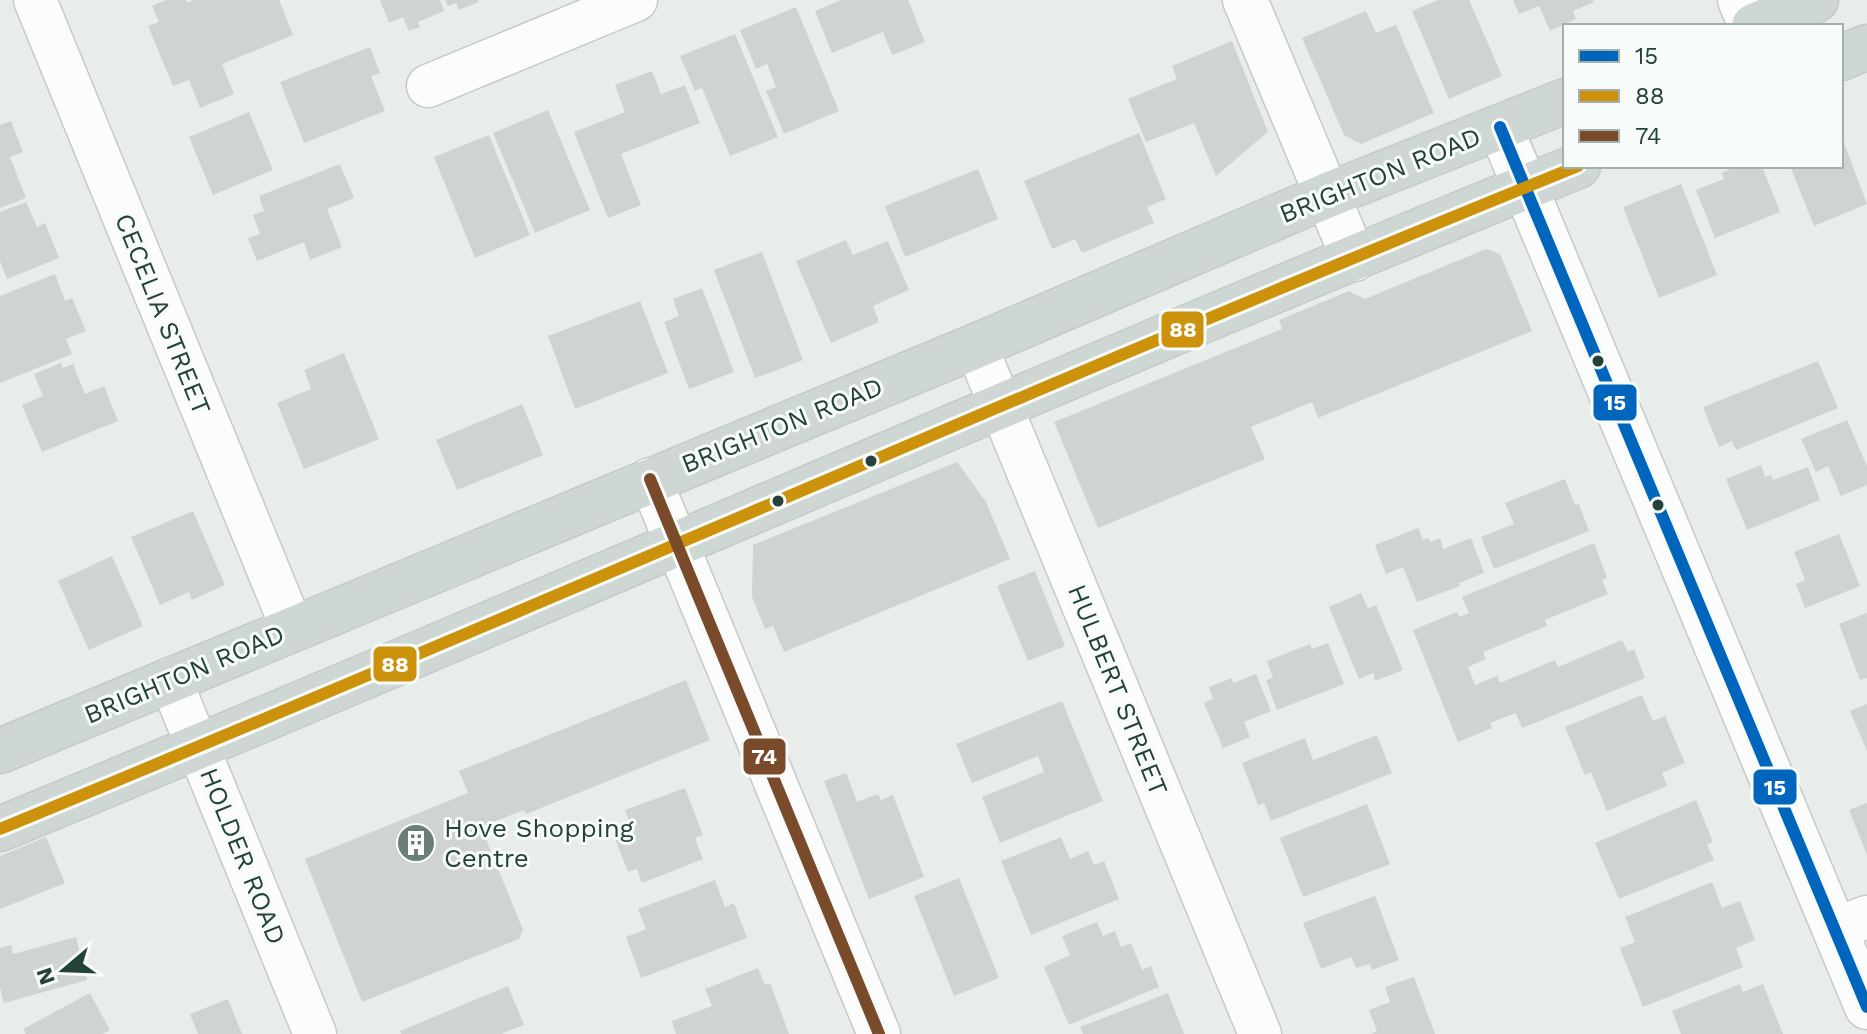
<svg xmlns="http://www.w3.org/2000/svg" width="1867" height="1034" font-family="'Work Sans',sans-serif">
<style>
.building{fill:#cfd4d2}
.lines{fill:none;stroke-linecap:round;stroke-linejoin:round}
.street-casing{stroke:#c5cac8;stroke-width:45}
.secondary-casing{stroke:#c3cbc8;stroke-width:47}
.primary-casing{stroke:#c3ccc9;stroke-width:47}
.street{stroke:#fcfcfc;stroke-width:42}
.secondary{stroke:#fcfcfc;stroke-width:44}
.primary{stroke:#cfd7d5;stroke-width:44}
.bus-1-casing{stroke:#f7fbf9;stroke-width:18}
.bus-2-casing{stroke:#f7fbf9;stroke-width:18}
.bus-3-casing{stroke:#f7fbf9;stroke-width:18}
.bus-1{stroke:#0065bd;stroke-width:12}
.bus-2{stroke:#cd920c;stroke-width:12}
.bus-3{stroke:#7a4b2a;stroke-width:12}
.bus-dot{fill:#24423a;stroke:#f7fbf9;stroke-width:3}
.labels{text-anchor:middle;dominant-baseline:central;stroke-width:6;stroke-linejoin:round;paint-order:stroke}
.street-label{font-size:26px;fill:#24423a;stroke:#f7fbf9}
.poi-label{font-size:26px;fill:#24423a;stroke:#f7fbf9;text-anchor:start}
.line-badge{stroke:#f7fbf9;stroke-width:3}
.badge-label{font-size:22px;text-anchor:middle;font-weight:bold;fill:#fff}
</style>
<rect width="100%" height="100%" fill="#e8edeb"/>
<g class="building">
<polygon points="166,0 186,0 187,3 193,0 279,0 293,35 222,64 234,94 200,108 189,80 173,86 148,26 159,22 152,6"/>
<polygon points="380,0 440,0 444,11 418,22 420,27 409,31 403,17 389,23"/>
<polygon points="445,0 478,0 479,2 459,10 456,3 448,6"/>
<polygon points="841,0 908,0 925,42 892,55 883,32 832,53 815,11"/>
<polygon points="1438,0 1469,0 1502,76 1449,99 1412,11"/>
<polygon points="1513,0 1593,0 1594,2 1573,11 1576,19 1550,31 1539,6 1519,14"/>
<polygon points="796,7 839,111 784,134 766,91 776,87 767,64 756,69 740,30"/>
<polygon points="1366,11 1376,33 1396,25 1434,113 1361,144 1344,135 1302,38"/>
<polygon points="735,34 778,137 730,156 702,88 695,91 680,56"/>
<polygon points="1232,41 1268,132 1216,176 1194,123 1146,142 1128,99 1177,79 1172,66"/>
<polygon points="370,47 380,73 371,76 385,111 304,143 280,82"/>
<polygon points="652,71 661,94 685,85 700,123 621,154 641,205 608,218 574,132 625,112 615,85"/>
<polygon points="548,110 590,210 535,233 493,133"/>
<polygon points="249,112 273,170 213,195 189,137"/>
<polygon points="11,121 23,152 10,157 26,198 0,208 0,125"/>
<polygon points="1139,133 1166,199 1147,207 1154,223 1082,253 1075,239 1052,249 1024,181"/>
<polygon points="489,135 530,235 475,258 434,157"/>
<polygon points="1841,135 1867,204 1814,226 1790,166 1841,166"/>
<polygon points="340,164 354,198 327,209 342,247 310,260 304,242 257,261 248,238 260,234 253,215 264,211 259,196"/>
<polygon points="1737,166 1762,166 1780,212 1715,238 1696,190 1724,179 1721,173"/>
<polygon points="978,169 998,219 905,257 885,206"/>
<polygon points="1681,184 1717,275 1659,298 1623,207"/>
<polygon points="26,202 37,227 45,223 59,258 7,279 0,261 0,212"/>
<polygon points="846,240 853,255 888,241 909,290 873,306 879,322 831,343 796,261"/>
<polygon points="1486,249 1500,254 1532,331 1318,418 1312,402 1251,427 1265,459 1098,528 1054,422 1282,329 1279,320 1349,291 1365,299"/>
<polygon points="762,252 803,360 755,378 714,270"/>
<polygon points="55,274 65,301 72,298 86,331 66,339 72,354 0,383 0,296"/>
<polygon points="702,288 734,372 689,389 664,322 679,316 673,299"/>
<polygon points="640,301 668,373 575,409 548,336"/>
<polygon points="344,353 379,439 304,469 277,403 311,389 304,370"/>
<polygon points="1818,361 1838,408 1736,450 1732,441 1719,447 1703,407"/>
<polygon points="61,363 63,368 73,364 85,394 104,386 118,421 42,452 22,405 43,396 34,374"/>
<polygon points="522,404 543,455 457,490 436,440"/>
<polygon points="1847,420 1867,466 1867,485 1841,496 1828,466 1816,472 1801,439"/>
<polygon points="957,462 986,502 1010,559 784,652 773,626 765,629 752,597 753,545"/>
<polygon points="1761,465 1765,477 1771,475 1773,480 1808,467 1820,500 1747,530 1726,479"/>
<polygon points="1565,479 1575,505 1579,504 1589,531 1494,569 1481,537 1514,524 1505,503"/>
<polygon points="193,511 225,585 192,600 189,592 160,605 131,537"/>
<polygon points="1418,528 1423,540 1429,538 1430,542 1440,538 1443,549 1471,538 1484,573 1459,583 1460,586 1417,602 1403,567 1386,574 1375,545"/>
<polygon points="1839,534 1860,586 1805,608 1796,584 1805,580 1794,552"/>
<polygon points="1594,543 1607,578 1602,580 1608,594 1545,620 1547,626 1483,652 1486,659 1468,667 1475,685 1497,676 1500,683 1555,660 1558,667 1622,640 1628,652 1634,649 1645,678 1522,728 1516,713 1490,723 1492,728 1458,742 1413,630 1457,612 1459,617 1469,613 1462,597"/>
<polygon points="112,556 143,626 89,650 58,581"/>
<polygon points="1035,571 1065,646 1028,661 997,586"/>
<polygon points="1361,593 1368,609 1376,605 1403,670 1375,681 1373,673 1359,679 1329,607"/>
<polygon points="1867,613 1867,678 1860,680 1839,624"/>
<polygon points="1328,643 1344,684 1277,710 1266,680 1273,678 1267,661 1310,644 1312,649"/>
<polygon points="1256,674 1271,711 1244,722 1250,737 1223,748 1204,703 1213,699 1209,687 1232,678 1233,683"/>
<polygon points="686,680 710,740 526,814 524,810 481,827 523,930 519,939 362,1002 305,859 468,793 459,771"/>
<polygon points="1642,695 1653,721 1665,716 1685,763 1662,773 1667,786 1607,811 1591,772 1585,775 1565,727"/>
<polygon points="1062,701 1103,801 1000,843 982,797 1044,772 1038,756 972,783 956,744"/>
<polygon points="1867,704 1867,751 1850,711"/>
<polygon points="1377,735 1392,773 1271,821 1264,803 1258,805 1242,763 1305,738 1313,760"/>
<polygon points="846,773 857,802 878,794 881,800 893,795 924,877 869,899 824,781"/>
<polygon points="685,788 703,835 695,838 703,859 642,883 637,869 628,872 613,833 631,826 625,810"/>
<polygon points="1696,800 1713,842 1707,845 1714,860 1619,899 1595,843"/>
<polygon points="1867,803 1867,855 1849,810"/>
<polygon points="1367,804 1390,864 1303,897 1280,838"/>
<polygon points="46,837 65,883 0,909 0,856"/>
<polygon points="1061,837 1070,859 1088,851 1094,865 1104,861 1119,899 1031,935 1001,861"/>
<polygon points="959,878 999,978 954,996 914,896"/>
<polygon points="715,880 725,907 734,903 747,938 641,978 626,937 646,929 638,909"/>
<polygon points="1712,882 1722,908 1740,901 1755,940 1736,948 1743,967 1643,1007 1620,948 1635,942 1625,917"/>
<polygon points="1375,896 1399,960 1372,970 1370,964 1356,968 1351,957 1321,969 1303,923"/>
<polygon points="1097,922 1103,936 1115,931 1121,947 1131,943 1142,970 1151,966 1159,987 1069,1025 1044,967 1070,955 1062,936"/>
<polygon points="76,937 87,980 4,1003 0,988 0,948 11,945 13,954"/>
<polygon points="758,968 765,985 770,983 789,1034 676,1034 672,1021 712,1006 705,989"/>
<polygon points="1414,977 1435,1034 1371,1034 1377,1031 1369,1010 1390,1002 1385,987"/>
<polygon points="1740,984 1743,992 1763,984 1783,1034 1681,1034 1672,1011"/>
<polygon points="508,986 524,1025 501,1034 401,1034 400,1031"/>
<polygon points="90,993 110,1030 103,1034 26,1034 23,1029"/>
<polygon points="1168,993 1184,1034 1083,1034 1080,1027"/>
<polygon points="228,999 242,1034 198,1034 190,1014"/>
</g>
<g class="lines">
<g class="street-casing">
<g id="street">
<polyline points="35,0 292,628"/>
<polyline points="1739,0 1750,26"/>
<polyline points="428,86 636,0"/>
<polyline points="976,346 1260,1034"/>
<polyline points="650,479 879,1034"/>
<polyline points="170,679 315,1034"/>
<polyline points="1835,929 1867,917"/>
</g>
</g>
<g class="secondary-casing">
<g id="secondary">
<polyline points="1245,0 1354,259"/>
<polyline points="1500,127 1867,1007"/>
</g>
</g>
<g class="primary-casing">
<g id="primary">
<polyline points="1754,26 1816,0"/>
<polyline points="1841,58 1867,47"/>
<polyline points="0,751 976,346 1328,195 1565,101"/>
<path d="M 0,829 C 528,612 1049,380 1578,166"/>
</g>
</g>
<use href="#street" class="street"/>
<use href="#secondary" class="secondary"/>
<use href="#primary" class="primary"/>
<g class="bus-1-casing">
<polyline id="bus-1" points="1500,127 1867,1007"/>
</g>
<g class="bus-2-casing">
<path id="bus-2" d="M 0,829 C 528,612 1049,380 1578,166"/>
</g>
<g class="bus-3-casing">
<polyline id="bus-3" points="650,479 879,1034"/>
</g>
<use href="#bus-1" class="bus-1"/>
<use href="#bus-2" class="bus-2"/>
<use href="#bus-3" class="bus-3"/>
</g>
<defs>
<g id="building-disc" transform="scale(2)"><circle r="9.5" fill="#697e78" stroke="#f7fbf9"/><path d="M-4-6H4V6H1V3H-1V6H-4ZM-2.5-4.3h1.7v1.8h-1.7ZM.8-4.3h1.7v1.8H.8ZM-2.5-1h1.7V.8h-1.7ZM.8-1h1.7V.8H.8Z" fill="#fff"/></g>
</defs>
<g fill-rule="evenodd">
<use href="#building-disc" x="416" y="843"/>
</g>
<g class="bus-dot">
<circle cx="1598" cy="361" r="7"/>
<circle cx="871" cy="461" r="7"/>
<circle cx="778" cy="501" r="7"/>
<circle cx="1658" cy="505" r="7"/>
</g>
<g class="labels">
<g class="street-label">
<text transform="translate(1380 175) rotate(-22)">BRIGHTON ROAD</text>
<text transform="translate(163 314) rotate(68)">CECELIA STREET</text>
<text transform="translate(782 425) rotate(-22)">BRIGHTON ROAD</text>
<text transform="translate(184 674) rotate(-23)">BRIGHTON ROAD</text>
<text transform="translate(1118 690) rotate(68)">HULBERT STREET</text>
<text transform="translate(243 856) rotate(68)">HOLDER ROAD</text>
</g>
<g class="poi-label">
<text x="444" y="828">Hove Shopping<tspan x="444" dy="30">Centre</tspan></text>
</g>
</g>
<g class="line-badge">
<rect x="1160" y="310" width="45" height="39" rx="8" fill="#cd920c"/>
<rect x="1592" y="383" width="46" height="39" rx="8" fill="#0065bd"/>
<rect x="372" y="645" width="46" height="38" rx="8" fill="#cd920c"/>
<rect x="742" y="737" width="45" height="39" rx="8" fill="#7a4b2a"/>
<rect x="1752" y="768" width="46" height="38" rx="8" fill="#0065bd"/>
</g>
<g class="badge-label">
<text x="1183" y="337">88</text>
<text x="1615" y="410">15</text>
<text x="395" y="672">88</text>
<text x="764" y="764">74</text>
<text x="1775" y="795">15</text>
</g>
<rect x="1563" y="24" width="280" height="144" fill="#f7fbf9" stroke="#a3b1ad" stroke-width="2"/>
<rect x="1579" y="50" width="40" height="12" fill="#0065bd" stroke="#a3b1ad" stroke-width="2"/>
<text x="1635" y="64" font-size="24" fill="#24423a">15</text>
<rect x="1579" y="90" width="40" height="12" fill="#cd920c" stroke="#a3b1ad" stroke-width="2"/>
<text x="1635" y="104" font-size="24" fill="#24423a">88</text>
<rect x="1579" y="130" width="40" height="12" fill="#7a4b2a" stroke="#a3b1ad" stroke-width="2"/>
<text x="1635" y="144" font-size="24" fill="#24423a">74</text>
<g transform="translate(64 970) rotate(251)" stroke="#f7fbf9" stroke-width="6" paint-order="stroke">
<path d="M0-6L14 30L0 20L-14 30Z" fill="#24423a"/>
<text y="-12" font-size="22" font-weight="bold" text-anchor="middle" fill="#24423a">N</text>
</g>
</svg>
